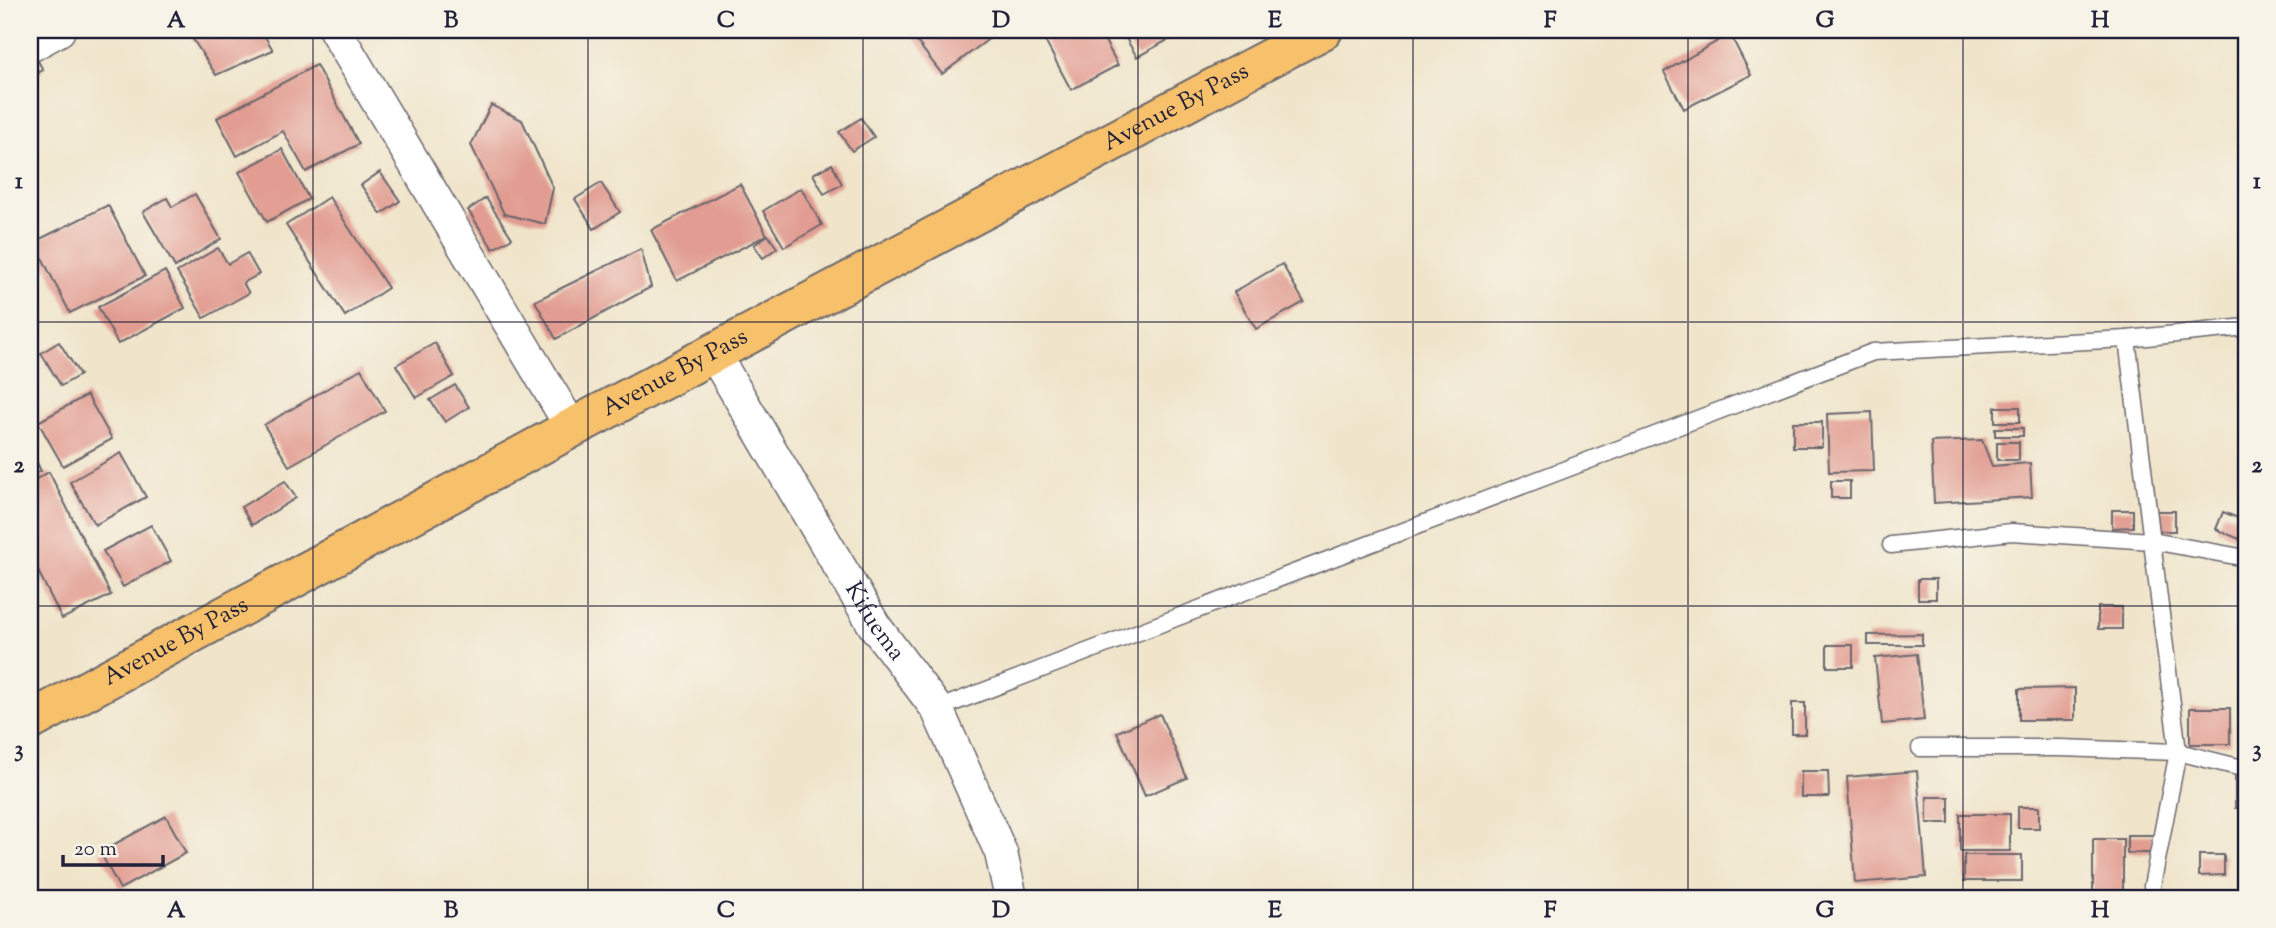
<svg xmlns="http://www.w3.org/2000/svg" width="2276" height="928" font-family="'Sorts Mill Goudy',serif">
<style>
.building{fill:#e29c91}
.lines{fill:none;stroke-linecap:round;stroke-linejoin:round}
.lane-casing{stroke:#6a666d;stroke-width:19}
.street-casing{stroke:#6a666d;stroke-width:35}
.highway-casing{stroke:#6a666d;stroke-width:42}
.lane{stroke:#fff;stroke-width:16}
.street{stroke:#fff;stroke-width:32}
.highway{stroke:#f7c06b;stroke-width:38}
.grid{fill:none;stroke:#22223b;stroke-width:2;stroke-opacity:0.55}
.labels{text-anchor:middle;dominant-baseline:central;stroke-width:5;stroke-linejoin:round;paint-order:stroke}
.street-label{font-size:24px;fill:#22223b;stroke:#f7f3e8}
.neatline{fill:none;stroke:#22223b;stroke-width:2.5}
.grid-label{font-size:23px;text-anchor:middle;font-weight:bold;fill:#22223b}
</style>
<rect width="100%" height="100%" fill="#f7f3e8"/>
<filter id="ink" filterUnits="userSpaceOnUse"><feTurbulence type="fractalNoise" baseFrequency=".0143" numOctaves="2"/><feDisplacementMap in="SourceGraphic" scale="14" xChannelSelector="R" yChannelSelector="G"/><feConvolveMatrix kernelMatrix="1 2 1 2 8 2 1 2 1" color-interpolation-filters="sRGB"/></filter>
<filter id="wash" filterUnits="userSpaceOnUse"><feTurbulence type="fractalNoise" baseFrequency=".00686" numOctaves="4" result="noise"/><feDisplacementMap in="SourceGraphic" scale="28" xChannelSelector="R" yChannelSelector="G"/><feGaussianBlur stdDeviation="1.57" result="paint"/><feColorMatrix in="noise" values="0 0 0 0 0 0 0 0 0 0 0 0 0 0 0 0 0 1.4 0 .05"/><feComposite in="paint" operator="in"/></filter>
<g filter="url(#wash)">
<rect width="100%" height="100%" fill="#f0e5cb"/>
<g id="blocks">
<g class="building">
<polygon points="187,30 261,30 273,50 216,75"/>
<polygon points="908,30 989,30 994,35 942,74"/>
<polygon points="1057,30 1099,30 1118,65 1071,90 1043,37"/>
<polygon points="1126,30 1186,30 1137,57 1122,32"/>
<polygon points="1730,34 1751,75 1684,109 1664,72"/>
<polygon points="37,59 43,70 30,77 30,63"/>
<polygon points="316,65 359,144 306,172 283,131 237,156 217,118"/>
<polygon points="491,105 522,120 553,188 545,224 504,214 471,145"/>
<polygon points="861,118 874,137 852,151 839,132"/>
<polygon points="282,149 309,199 267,222 239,172"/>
<polygon points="832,164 842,184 824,194 813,174"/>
<polygon points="380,172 400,201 381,214 361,185"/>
<polygon points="601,183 620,212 594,229 575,199"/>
<polygon points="740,184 767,235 677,281 651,230"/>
<polygon points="801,188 822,225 784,247 763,211"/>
<polygon points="195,194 221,239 175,267 143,212 167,198 172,207"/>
<polygon points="329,197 388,288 345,316 286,225"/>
<polygon points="486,198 512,238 493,249 468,210"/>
<polygon points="108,205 145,276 70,313 34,242"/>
<polygon points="768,235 777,248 763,258 754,245"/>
<polygon points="218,248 228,264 247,253 259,274 243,283 249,293 204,318 177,272"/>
<polygon points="641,249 651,287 556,339 535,301"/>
<polygon points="1282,264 1304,302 1256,329 1234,292"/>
<polygon points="165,271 185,308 118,344 98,307"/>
<polygon points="59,342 80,375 61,386 41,353"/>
<polygon points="435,343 454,376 416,398 396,365"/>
<polygon points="361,369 385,411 289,466 264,425"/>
<polygon points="455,385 469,407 445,422 430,400"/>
<polygon points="87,395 112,439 63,466 38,422"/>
<rect x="1995" y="407" width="25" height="15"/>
<polygon points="1872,412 1874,471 1829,472 1827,414"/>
<rect x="1793" y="422" width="29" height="25"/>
<rect x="1995" y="428" width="28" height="8"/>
<polygon points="1982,440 1992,466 2030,463 2032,497 1934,503 1931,442"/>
<rect x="1997" y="442" width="22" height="18"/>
<polygon points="30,448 41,471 30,476"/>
<polygon points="121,453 146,497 95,525 70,482"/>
<polygon points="49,472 111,595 62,619 30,555 30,482"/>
<polygon points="285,481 296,498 252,525 241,507"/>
<rect x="1831" y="481" width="19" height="17"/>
<polygon points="2112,510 2133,510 2133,527 2112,528"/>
<rect x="2154" y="511" width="21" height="20"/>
<polygon points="2223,512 2246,521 2239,539 2216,529"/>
<polygon points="151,525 171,561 123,587 103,551"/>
<rect x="1918" y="579" width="18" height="20"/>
<rect x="2098" y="607" width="24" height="22"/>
<polygon points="1922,634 1922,645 1868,645 1868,635"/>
<rect x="1827" y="645" width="26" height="22"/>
<polygon points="1917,654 1924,720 1882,724 1875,658"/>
<polygon points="2075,688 2075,720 2019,720 2019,689"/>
<rect x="1792" y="703" width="13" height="31"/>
<rect x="2190" y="708" width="40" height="36"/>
<polygon points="1160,714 1187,778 1145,796 1117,732"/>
<polygon points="1801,771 1828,771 1829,797 1801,797"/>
<polygon points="1917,771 1926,877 1855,883 1847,777"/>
<rect x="2235" y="775" width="11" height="33"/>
<rect x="1927" y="797" width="22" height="26"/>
<rect x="2018" y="807" width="21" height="21"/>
<rect x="1960" y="814" width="50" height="37"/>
<polygon points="166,816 186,853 120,889 100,852"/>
<rect x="2127" y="835" width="26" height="18"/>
<rect x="2093" y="839" width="30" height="59"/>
<rect x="1964" y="855" width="58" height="26"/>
<polygon points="2199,855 2224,855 2224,875 2199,876"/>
</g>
</g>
</g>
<g filter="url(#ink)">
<use href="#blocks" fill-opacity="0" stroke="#6a666d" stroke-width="2"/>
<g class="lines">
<g class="lane-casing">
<g id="lane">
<polyline points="2127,339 2178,752 2152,886"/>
<polyline points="1891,545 2012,532 2152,541 2246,558"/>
<polyline points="937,709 1873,352 2127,339 2246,327"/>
<polyline points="1920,748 2060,748 2178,752 2246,769"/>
</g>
</g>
<g class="street-casing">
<g id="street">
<polyline points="335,30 572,428"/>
<polyline points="30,46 59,30"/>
<path id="s1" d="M 714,354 L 874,625 L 937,709 L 1001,853 L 1011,898"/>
</g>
</g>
<g class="highway-casing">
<g id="highway">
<path id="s2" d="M 30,721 L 572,428 L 1323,30"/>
</g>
</g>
<use href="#lane" class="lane"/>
<use href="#street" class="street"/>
<use href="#highway" class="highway"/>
</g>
</g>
<path class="grid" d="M 313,30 L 313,898M 588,30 L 588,898M 863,30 L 863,898M 1138,30 L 1138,898M 1413,30 L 1413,898M 1688,30 L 1688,898M 1963,30 L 1963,898M 30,322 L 2246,322M 30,606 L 2246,606"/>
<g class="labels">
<g class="street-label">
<text stroke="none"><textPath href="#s2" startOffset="1300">Avenue By Pass</textPath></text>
<text stroke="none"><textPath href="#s2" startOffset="733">Avenue By Pass</textPath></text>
<text stroke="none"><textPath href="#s1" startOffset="312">Kifuema</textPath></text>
<text stroke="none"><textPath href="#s2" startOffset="166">Avenue By Pass</textPath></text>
</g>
</g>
<rect width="2276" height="928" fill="none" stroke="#f7f3e8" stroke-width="77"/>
<path d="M63 855v10h100v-10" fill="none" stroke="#22223b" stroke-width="3.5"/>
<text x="74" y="855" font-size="21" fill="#22223b" stroke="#f7f3e8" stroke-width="5" paint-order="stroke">20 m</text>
<rect x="38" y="38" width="2200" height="852" class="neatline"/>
<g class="grid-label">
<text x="176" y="27">A</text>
<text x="451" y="27">B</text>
<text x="726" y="27">C</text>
<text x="1001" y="27">D</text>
<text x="1275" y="27">E</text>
<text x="1550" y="27">F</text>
<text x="1825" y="27">G</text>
<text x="2100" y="27">H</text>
<text x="19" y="188">1</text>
<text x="2257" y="188">1</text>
<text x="19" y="472">2</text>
<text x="2257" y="472">2</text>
<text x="19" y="756">3</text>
<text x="2257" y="756">3</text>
<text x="176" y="917">A</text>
<text x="451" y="917">B</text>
<text x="726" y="917">C</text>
<text x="1001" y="917">D</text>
<text x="1275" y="917">E</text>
<text x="1550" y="917">F</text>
<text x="1825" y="917">G</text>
<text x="2100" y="917">H</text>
</g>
</svg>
